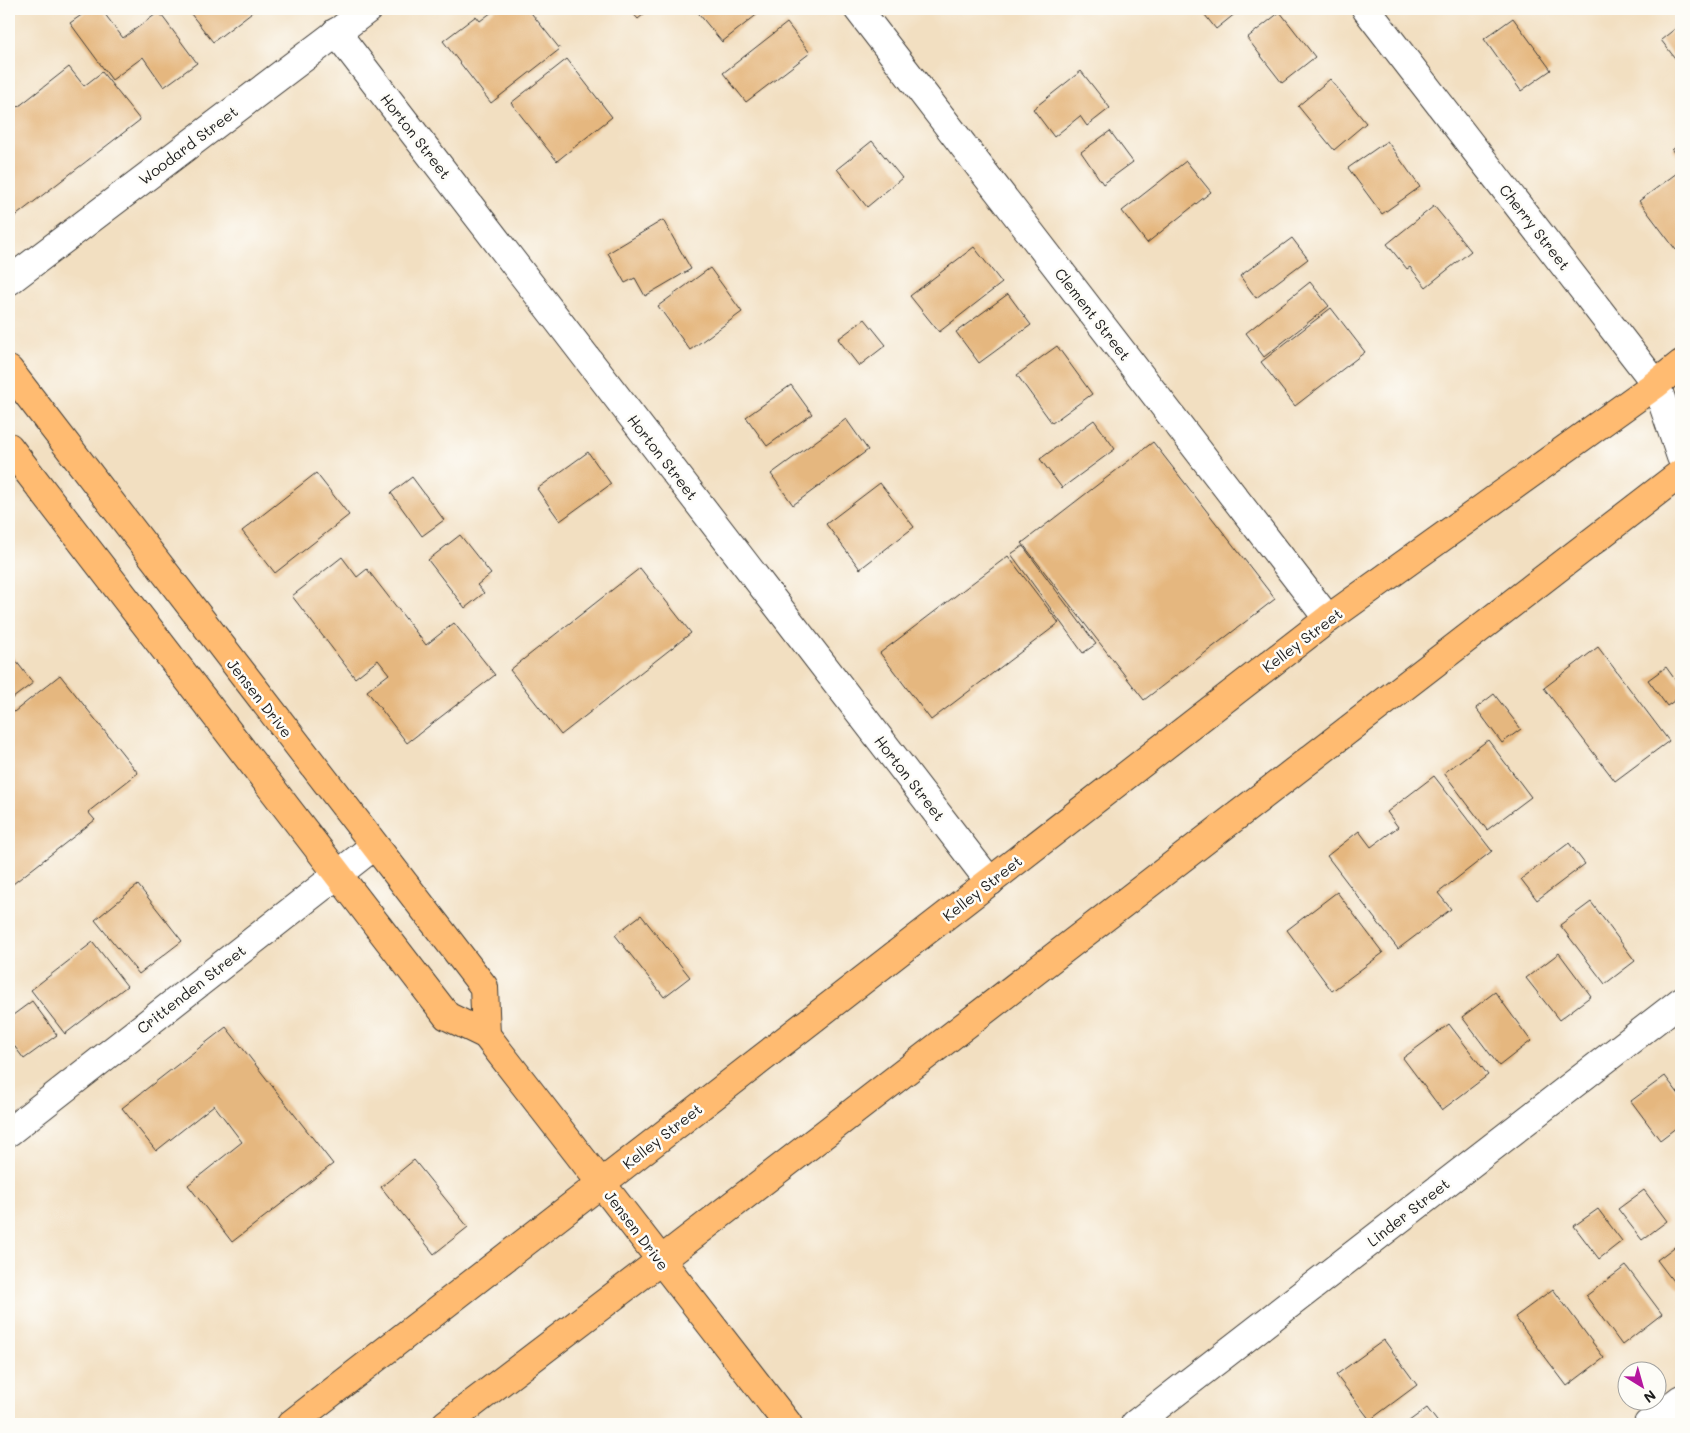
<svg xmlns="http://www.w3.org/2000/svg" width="1690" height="1433" font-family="Mali,sans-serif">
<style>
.building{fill:#e5b77f}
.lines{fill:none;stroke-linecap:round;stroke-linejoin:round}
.minor-casing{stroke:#3c3935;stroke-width:30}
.major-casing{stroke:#3c3935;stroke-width:30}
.minor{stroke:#fff;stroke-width:28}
.major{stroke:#ffbb71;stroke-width:28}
.labels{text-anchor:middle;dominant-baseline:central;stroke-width:5;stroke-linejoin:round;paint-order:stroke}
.street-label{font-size:15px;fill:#1c1c1c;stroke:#fdfcf7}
</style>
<rect width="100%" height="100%" fill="#fdfcf7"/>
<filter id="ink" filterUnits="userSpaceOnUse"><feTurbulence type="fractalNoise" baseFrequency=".02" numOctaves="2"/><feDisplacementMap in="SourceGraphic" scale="10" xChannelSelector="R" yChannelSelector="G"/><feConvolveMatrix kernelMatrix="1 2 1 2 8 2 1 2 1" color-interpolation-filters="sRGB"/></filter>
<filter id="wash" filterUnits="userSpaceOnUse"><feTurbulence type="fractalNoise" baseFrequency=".0096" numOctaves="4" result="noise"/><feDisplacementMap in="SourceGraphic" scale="20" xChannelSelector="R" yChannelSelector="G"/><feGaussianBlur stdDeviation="1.12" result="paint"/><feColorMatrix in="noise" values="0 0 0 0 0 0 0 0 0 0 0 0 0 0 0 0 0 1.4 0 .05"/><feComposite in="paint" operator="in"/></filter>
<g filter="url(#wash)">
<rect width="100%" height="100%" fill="#f2dfc1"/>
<g id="blocks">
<g class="building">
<polygon points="90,9 101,9 123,38 159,12 197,63 164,87 143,57 112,80 70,23"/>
<polygon points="187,9 256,9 213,42"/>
<polygon points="496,9 528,9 560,49 491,103 443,41 476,16 480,21"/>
<polygon points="629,9 650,9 638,19"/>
<polygon points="695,9 764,9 722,42"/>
<polygon points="1213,9 1241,9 1216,29 1205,15"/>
<polygon points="1280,12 1315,57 1282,83 1247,38"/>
<polygon points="1513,18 1551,70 1521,91 1484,39"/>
<polygon points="787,23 810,53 746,102 723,73"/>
<polygon points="1681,24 1681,66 1661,40"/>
<polygon points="567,59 612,117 557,161 511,103"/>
<polygon points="69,67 84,86 102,72 140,120 9,221 9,114"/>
<polygon points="1081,71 1110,108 1087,126 1080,116 1054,137 1033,109"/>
<polygon points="1330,79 1366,123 1334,150 1298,106"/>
<polygon points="1110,131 1133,162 1103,184 1081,152"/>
<polygon points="872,141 902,178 867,207 837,169"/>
<polygon points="1387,141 1420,187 1382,214 1348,168"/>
<polygon points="1681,143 1681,162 1672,150"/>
<polygon points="1186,161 1211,192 1147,243 1122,211"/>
<polygon points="1681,170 1681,246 1676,250 1639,201"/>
<polygon points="1434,206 1471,251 1426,287 1410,267 1407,269 1387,244"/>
<polygon points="663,220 691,269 645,296 635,278 625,283 608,253"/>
<polygon points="1292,238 1308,259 1256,298 1240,276"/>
<polygon points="974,247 1002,283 939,332 910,296"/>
<polygon points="710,268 742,312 690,350 658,306"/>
<polygon points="1310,282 1329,306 1264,357 1246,333"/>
<polygon points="1008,294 1031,325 979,363 956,332"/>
<polygon points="1331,308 1365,352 1295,406 1261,362"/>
<polygon points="865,319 886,345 859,366 838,339"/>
<polygon points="1057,346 1092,394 1052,423 1017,375"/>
<polygon points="791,385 812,414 767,446 746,417"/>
<polygon points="846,419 868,450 793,505 771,474"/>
<polygon points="1094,420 1115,449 1062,488 1040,459"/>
<polygon points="1153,442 1275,599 1144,700 1022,543"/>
<polygon points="588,452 611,484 560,521 537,489"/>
<polygon points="316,473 349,515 275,573 242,531"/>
<polygon points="412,477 444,520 422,536 391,493"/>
<polygon points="880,483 914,527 860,569 826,524"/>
<polygon points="460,535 491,574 477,585 484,593 465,608 428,560"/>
<polygon points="1023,546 1096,644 1083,653 1011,554"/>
<polygon points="1008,556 1059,623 931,720 880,653"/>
<polygon points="342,557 357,577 367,569 426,645 454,623 495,675 407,743 367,691 389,674 378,660 355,678 292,596"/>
<polygon points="640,568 691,633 561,735 510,670"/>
<polygon points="1598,647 1669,741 1615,781 1544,688"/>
<polygon points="9,652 33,683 9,701"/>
<polygon points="1666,667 1681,688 1681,696 1667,706 1648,680"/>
<polygon points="60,675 138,773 88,812 95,820 13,884 9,878 9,716"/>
<polygon points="1494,694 1521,729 1502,743 1476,708"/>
<polygon points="1488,740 1531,797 1487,830 1444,773"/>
<polygon points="1434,776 1492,851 1438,893 1451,909 1398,949 1327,856 1359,831 1371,847 1398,827 1387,812"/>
<polygon points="1569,843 1585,864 1537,900 1521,879"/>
<polygon points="138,885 182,941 139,974 95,920"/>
<polygon points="1337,892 1383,953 1332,991 1287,930"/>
<polygon points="1591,902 1635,961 1605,984 1560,925"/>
<polygon points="641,915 690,977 664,997 615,935"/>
<polygon points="93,942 127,986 65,1034 31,990"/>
<polygon points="1559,953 1591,996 1559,1020 1526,978"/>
<polygon points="1495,992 1531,1041 1499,1066 1462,1017"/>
<polygon points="32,1001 57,1035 24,1059 9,1039 9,1018"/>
<polygon points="1449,1024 1488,1075 1442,1110 1403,1058"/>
<polygon points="226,1027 333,1164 232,1242 188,1185 242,1142 214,1105 156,1151 122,1108"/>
<polygon points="1665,1076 1681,1097 1681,1124 1660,1140 1631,1101"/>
<polygon points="414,1160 468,1227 434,1254 381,1187"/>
<polygon points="1644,1190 1667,1221 1642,1240 1618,1209"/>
<polygon points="1598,1209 1622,1241 1599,1259 1574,1226"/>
<polygon points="1681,1242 1681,1287 1679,1289 1657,1260"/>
<polygon points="1626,1266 1662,1314 1622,1345 1586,1296"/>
<polygon points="1553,1289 1604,1358 1567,1386 1515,1317"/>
<polygon points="1384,1340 1417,1385 1370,1420 1336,1375"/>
<polygon points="1427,1408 1439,1424 1405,1424"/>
</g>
</g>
</g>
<g filter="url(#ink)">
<use href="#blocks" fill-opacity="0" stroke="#3c3935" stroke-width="1"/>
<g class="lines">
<g class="minor-casing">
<g id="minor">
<polyline points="858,9 1328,619"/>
<polyline points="1366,9 1656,384 1681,457"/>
<polyline points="336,32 990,882"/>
<polyline points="9,281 368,9"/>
<polyline points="9,1132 374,846"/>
<polyline points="1135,1424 1681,1001"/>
<polyline points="1648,1424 1681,1399"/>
</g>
</g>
<g class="major-casing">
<g id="major">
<polyline points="9,370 484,987 486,1035"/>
<polyline points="9,447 447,1016 486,1035 788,1424"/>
<polyline points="291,1424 1328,619 1656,384 1681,364"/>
<polyline points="446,1424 660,1261 1681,473"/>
</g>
</g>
<use href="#minor" class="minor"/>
<use href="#major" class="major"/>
</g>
</g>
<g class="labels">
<g class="street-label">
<text transform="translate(416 136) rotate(52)">Horton Street</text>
<text transform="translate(188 145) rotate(-37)">Woodard Street</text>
<text transform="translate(1535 227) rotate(52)">Cherry Street</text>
<text transform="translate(1093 314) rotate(52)">Clement Street</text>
<text transform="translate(663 457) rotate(52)">Horton Street</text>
<text transform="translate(1302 640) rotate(-37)">Kelley Street</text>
<text transform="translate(260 698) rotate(52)">Jensen Drive</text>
<text transform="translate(910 778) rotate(52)">Horton Street</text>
<text transform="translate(982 888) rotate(-38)">Kelley Street</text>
<text transform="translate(191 989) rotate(-38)">Crittenden Street</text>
<text transform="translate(662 1136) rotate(-38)">Kelley Street</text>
<text transform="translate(1408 1212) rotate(-38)">Linder Street</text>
<text transform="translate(637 1230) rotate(53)">Jensen Drive</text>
</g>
</g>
<rect width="1690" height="1433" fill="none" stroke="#fdfcf7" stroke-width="30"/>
<g transform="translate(1642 1386) rotate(143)"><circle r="24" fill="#fdfcf7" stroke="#a3a29f"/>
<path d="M0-4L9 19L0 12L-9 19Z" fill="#b5179e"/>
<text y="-8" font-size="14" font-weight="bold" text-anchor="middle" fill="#1c1c1c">N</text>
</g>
</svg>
